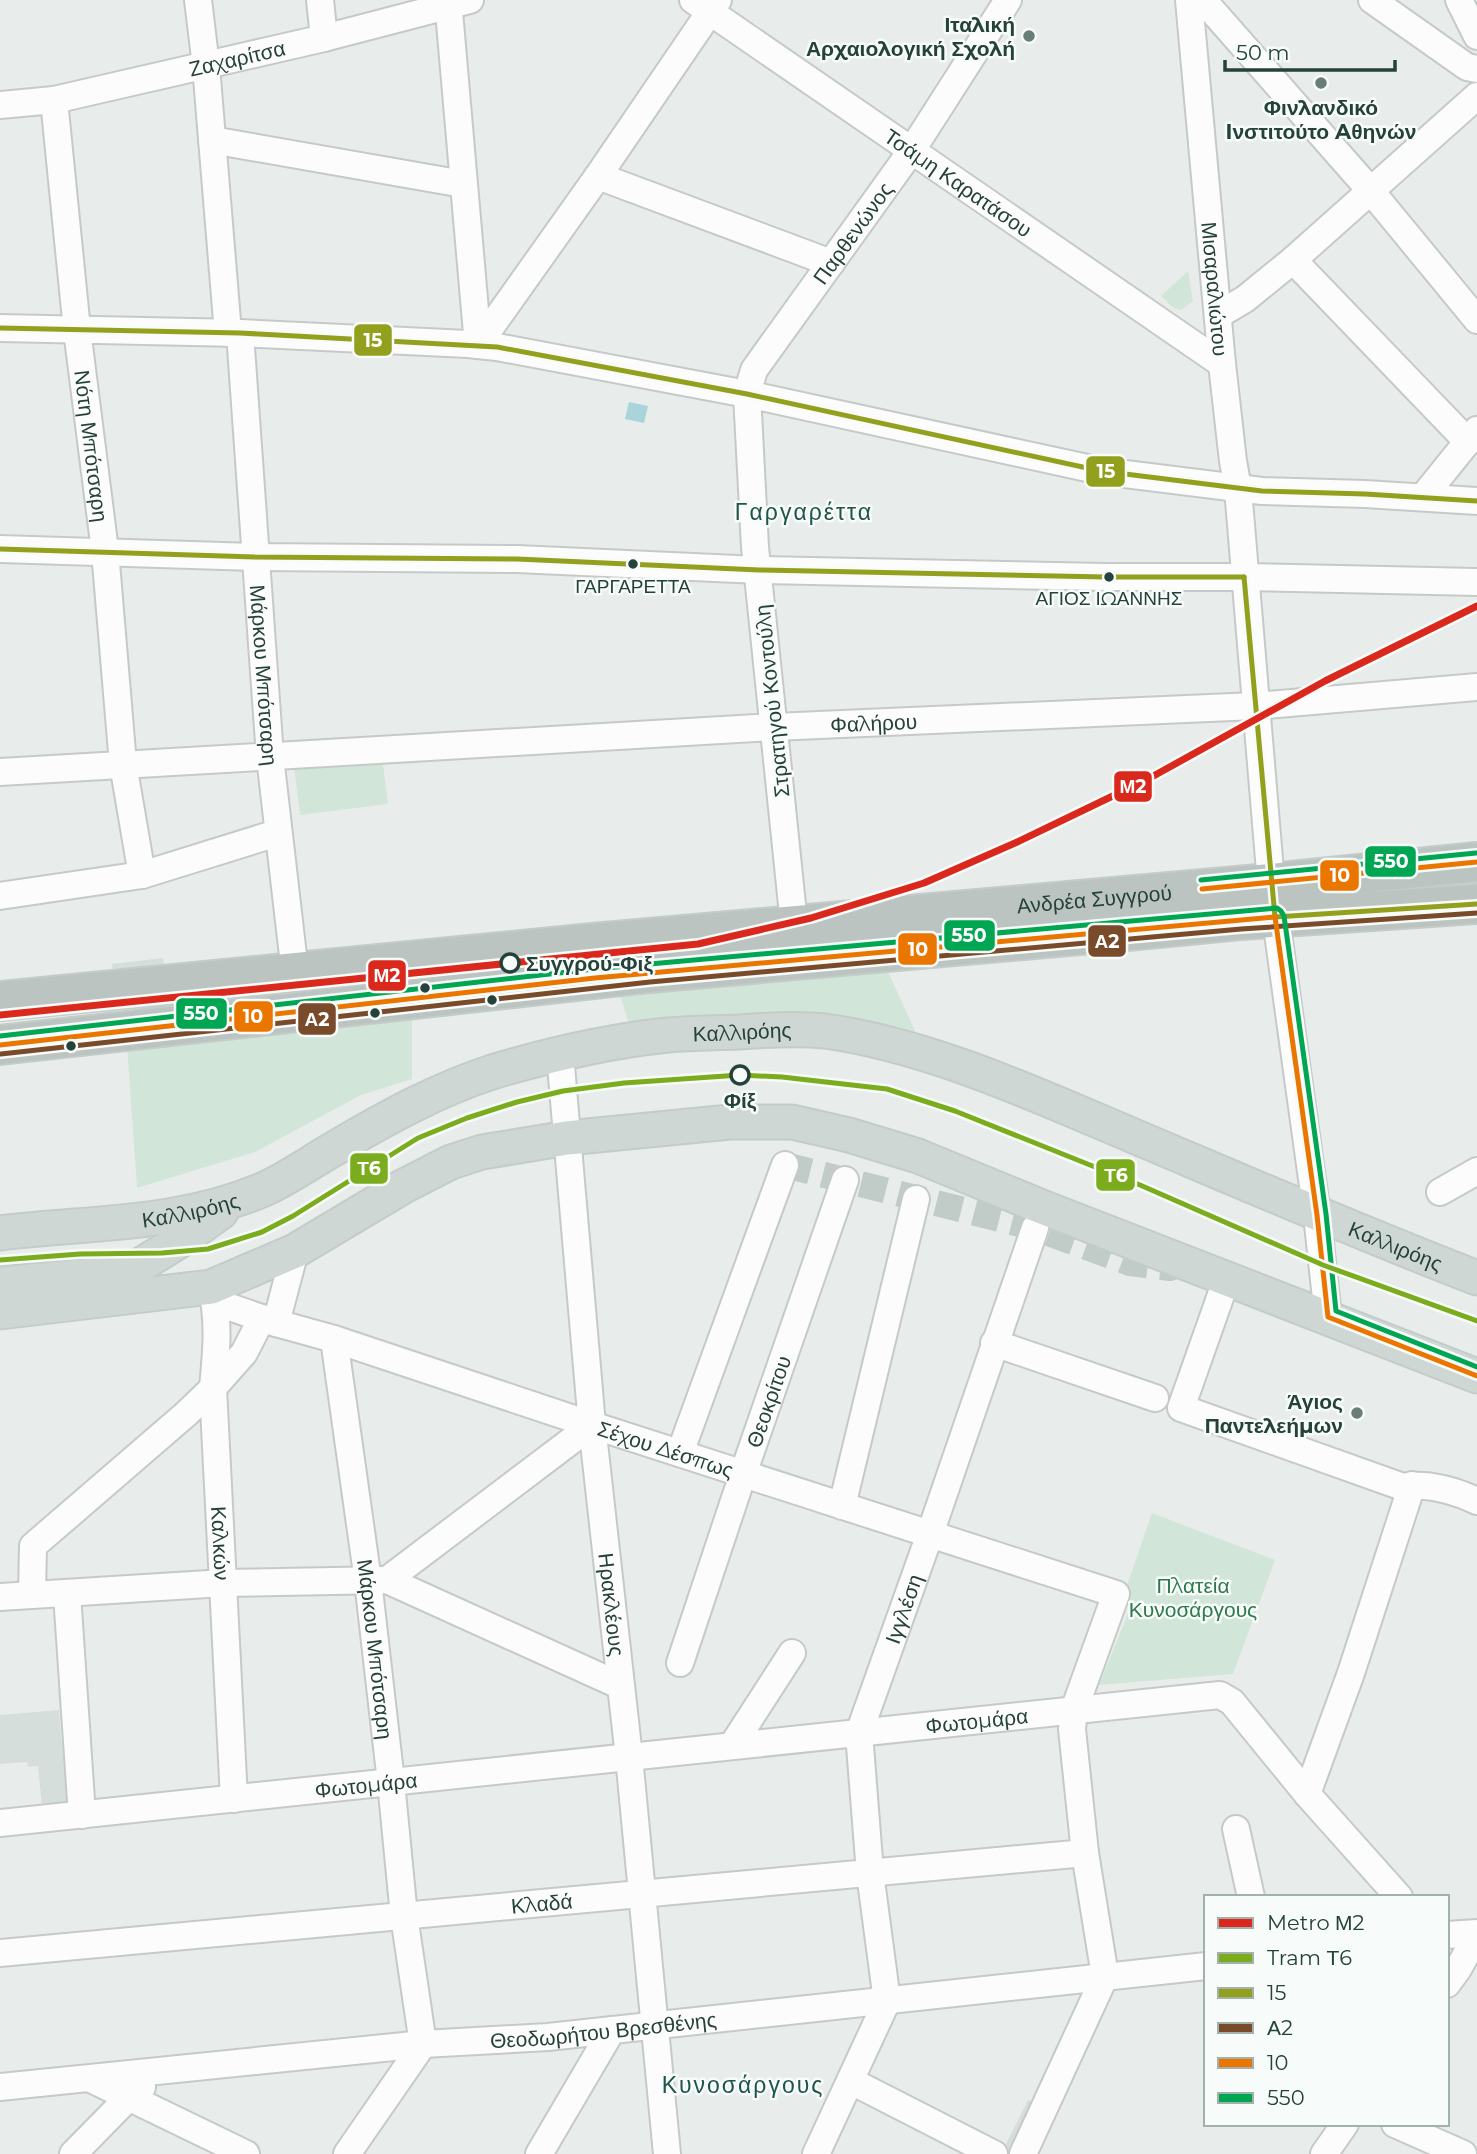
<svg xmlns="http://www.w3.org/2000/svg" width="1477" height="2154" font-family="Montserrat,sans-serif">
<style>
.built{fill:#d6dedb}
.green{fill:#d1e6d8}
.water{fill:#a9d4db}
.lines{fill:none;stroke-linecap:round;stroke-linejoin:round}
.minor-tunnel{stroke:#c1cbc8;stroke-width:26;stroke-dasharray:26 13;stroke-linecap:butt}
.minor-casing{stroke:#c5cac8;stroke-width:30}
.major-casing{stroke:#c3ccc9;stroke-width:37}
.highway-casing{stroke:#c3ccc9;stroke-width:42}
.minor{stroke:#fcfcfc;stroke-width:26}
.major{stroke:#cfd7d5;stroke-width:33}
.highway{stroke:#bcc4c2;stroke-width:38}
.bus-1-casing{stroke:#f7fbf9;stroke-width:10}
.bus-2-casing{stroke:#f7fbf9;stroke-width:10}
.bus-3-casing{stroke:#f7fbf9;stroke-width:10}
.bus-4-casing{stroke:#f7fbf9;stroke-width:10}
.bus-1{stroke:#92a01d;stroke-width:5}
.bus-2{stroke:#7a4b2a;stroke-width:5}
.bus-3{stroke:#ea7600;stroke-width:5}
.bus-4{stroke:#00a651;stroke-width:5}
.tram-1-casing{stroke:#f7fbf9;stroke-width:10}
.tram-1{stroke:#7aac1d;stroke-width:5}
.metro-1-casing{stroke:#f7fbf9;stroke-width:12}
.metro-1{stroke:#da291c;stroke-width:7}
.poi-dot{fill:#697e78;stroke:#f7fbf9;stroke-width:2.5}
.bus-dot{fill:#24423a;stroke:#f7fbf9;stroke-width:2.5}
.stop-dot{fill:#f7fbf9;stroke:#24423a;stroke-width:3.5}
.labels{text-anchor:middle;dominant-baseline:central;stroke-width:5;stroke-linejoin:round;paint-order:stroke}
.bus-label{font-size:19px;fill:#24423a;stroke:#f7fbf9}
.poi-label{font-size:21px;font-weight:bold;fill:#24423a;stroke:#f7fbf9;text-anchor:end}
.street-label{font-size:21px;fill:#24423a;stroke:#f7fbf9}
.stop-label{font-size:21px;font-weight:bold;fill:#24423a;stroke:#f7fbf9;text-anchor:start}
.park-label{font-size:21px;fill:#2d7a4b;stroke:#f7fbf9}
.neighbourhood-label{font-size:23px;letter-spacing:2px;fill:#1f5548;stroke:#f7fbf9}
.line-badge{stroke:#f7fbf9;stroke-width:2.5}
.badge-label{font-size:19px;text-anchor:middle;font-weight:bold;fill:#fff}
</style>
<rect width="100%" height="100%" fill="#e8edeb"/>
<g class="built">
<polygon points="163,958 165,972 114,977 112,964"/>
<polygon points="59,1710 67,1805 42,1807 38,1766 28,1767 27,1762 0,1764 0,1715"/>
<polygon points="1028,2100 1052,2111 1031,2154 1001,2154"/>
</g>
<g class="green">
<polygon points="1188,271 1193,301 1181,310 1172,307 1161,296"/>
<polygon points="382,756 388,804 300,815 294,767"/>
<polygon points="884,963 921,1044 631,1030 619,992"/>
<polygon points="412,1010 412,1079 361,1095 255,1152 137,1188 127,1046"/>
<polygon points="1152,1513 1275,1560 1233,1674 1099,1685 1131,1606 1126,1588"/>
</g>
<polygon class="water" points="629,402 648,406 644,423 625,419"/>
<g class="lines">
<polyline class="minor-tunnel" points="785,1165 1035,1228 1130,1263 1170,1268 1178,1264"/>
<g class="minor-casing">
<g id="minor">
<polyline points="198,0 206,66 228,333"/>
<polyline points="320,0 324,38"/>
<polyline points="448,0 478,345"/>
<path id="s1" d="M 693,0 L 1222,364"/>
<path id="s2" d="M 1189,0 L 1222,364 L 1233,461 L 1238,489 L 1271,883 L 1317,1215 L 1328,1317"/>
<polyline points="1203,0 1370,190 1477,320"/>
<polyline points="1372,0 1467,67 1477,69"/>
<polyline points="1459,0 1477,36"/>
<path id="s3" d="M 54,100 L 77,330 L 105,551 L 123,764 L 142,875"/>
<path id="s4" d="M 0,105 L 54,100 L 324,38 L 470,0"/>
<polyline points="212,140 463,184"/>
<polyline points="598,176 831,263"/>
<polyline points="1293,260 1468,442"/>
<polyline points="1218,315 1245,299 1293,260 1477,96"/>
<polyline points="0,328 240,333 468,344 497,347 747,394 1101,471 1262,491 1365,494 1477,501"/>
<path id="s5" d="M 240,333 L 270,757 L 295,973"/>
<polyline points="478,345 598,176 718,0"/>
<polyline points="1423,497 1477,430"/>
<polyline points="0,549 255,557 517,559 759,570 1106,577 1244,577 1477,582"/>
<path id="s6" d="M 0,772 L 774,727 L 1255,706 L 1477,687"/>
<polyline points="0,896 142,875 277,833"/>
<path id="s7" d="M 794,924 L 755,547 L 747,394 L 754,370 L 912,150 L 1008,0"/>
<path id="s8" d="M 560,1054 L 592,1425 L 629,1757 L 667,2154"/>
<polyline points="1440,1192 1477,1171"/>
<path d="M 1227,1278 L 1181,1408 L 1403,1487 C 1427,1483 1455,1491 1477,1501"/>
<path id="s9" d="M 211,1287 C 220,1320 216,1355 213,1388 L 234,1799"/>
<path id="s10" d="M 215,1302 L 276,1323 L 334,1339 L 592,1425 L 1116,1594 L 1074,1710 L 1072,1729 L 1085,1853 L 1105,1976 L 1023,2154"/>
<polyline points="276,1323 295,1251"/>
<path id="s11" d="M 334,1339 L 368,1581 L 391,1782 L 404,1916 L 423,2044 L 347,2154"/>
<polyline points="994,1343 1155,1398"/>
<polyline points="680,1453 785,1165"/>
<polyline points="842,1506 916,1199"/>
<polyline points="387,1580 592,1425"/>
<polyline points="67,1594 82,1815"/>
<polyline points="32,1595 33,1546 186,1414 213,1388 244,1353 262,1318"/>
<polyline points="0,1597 224,1583 387,1580 621,1686"/>
<path id="s12" d="M 680,1663 L 743,1474 L 845,1180"/>
<polyline points="732,1746 792,1653"/>
<polyline points="1307,1794 1351,1673 1412,1485"/>
<path id="s13" d="M 0,1823 L 1220,1695 L 1232,1702 L 1307,1794 L 1399,1897"/>
<polyline points="1236,1829 1251,1897"/>
<polyline points="1447,1935 1477,1933"/>
<path id="s14" d="M 0,1953 L 1085,1853"/>
<polyline points="1447,1984 1458,1969 1477,1935"/>
<polyline points="91,2079 246,2154"/>
<polyline points="851,2081 994,2154"/>
<path id="s15" d="M 0,2087 L 423,2044 L 548,2037 L 1206,1966"/>
<polyline points="1395,2124 1463,2154"/>
<polyline points="73,2154 129,2097 142,2087"/>
<polyline points="539,2154 612,2030"/>
<path id="s16" d="M 816,2154 L 887,2001 L 870,1873 L 859,1733 L 930,1534 L 1035,1228"/>
<polyline points="1324,2154 1345,2124"/>
</g>
</g>
<g class="major-casing">
<g id="major">
<path id="s17" d="M 0,1233 C 90,1222 176,1226 262,1190 C 288,1179 312,1161 337,1147 C 386,1118 437,1090 492,1072 C 549,1055 609,1041 668,1035 C 692,1033 716,1033 739,1032 C 767,1030 797,1028 825,1031 C 930,1046 1032,1093 1129,1134 C 1245,1183 1360,1233 1477,1278"/>
<polyline points="0,1284 103,1274 139,1266 189,1235 221,1212"/>
<polyline points="0,1312 211,1287 295,1251 404,1186 451,1162 482,1152 567,1138 730,1122 792,1122 849,1135 918,1156 1042,1207 1477,1376"/>
</g>
</g>
<g class="highway-casing">
<g id="highway">
<path id="s18" d="M 0,1001 L 593,943 L 1271,883 L 1477,862"/>
<polyline points="0,1045 649,973 1137,930 1240,920 1477,904"/>
</g>
</g>
<use href="#minor" class="minor"/>
<use href="#major" class="major"/>
<use href="#highway" class="highway"/>
<g class="bus-1-casing">
<g id="bus-1">
<polyline points="0,328 240,333 497,347 747,394 1101,471 1262,491 1365,494 1477,501"/>
<polyline points="0,549 255,557 517,559 759,570 1106,577 1244,577"/>
<polyline points="1244,577 1275,917"/>
<polyline points="1275,917 1477,904"/>
</g>
</g>
<g class="bus-2-casing">
<polyline id="bus-2" points="1,1054 650,982 1241,929 1477,913"/>
</g>
<g class="bus-3-casing">
<g id="bus-3">
<polyline points="1202,889 1477,862"/>
<polyline points="0,1045 595,978 1275,917 1317,1215 1328,1317 1477,1376"/>
</g>
</g>
<g class="bus-4-casing">
<g id="bus-4">
<polyline points="1201,880 1476,853"/>
<polyline points="0,1036 594,969 1277,908 1281,911 1284,916 1326,1214 1336,1311 1477,1367"/>
</g>
</g>
<use href="#bus-1" class="bus-1"/>
<use href="#bus-2" class="bus-2"/>
<use href="#bus-3" class="bus-3"/>
<use href="#bus-4" class="bus-4"/>
<g class="tram-1-casing">
<polyline id="tram-1" points="0,1260 80,1254 162,1253 208,1249 262,1232 293,1216 418,1138 467,1118 517,1102 563,1091 624,1083 740,1075 782,1077 887,1089 955,1111 1140,1185 1323,1265 1477,1321"/>
</g>
<use href="#tram-1" class="tram-1"/>
<g class="metro-1-casing">
<polyline id="metro-1" points="0,1015 698,944 811,918 924,883 1015,843 1148,779 1325,681 1477,606"/>
</g>
<use href="#metro-1" class="metro-1"/>
</g>
<g class="poi-dot">
<circle cx="1029" cy="36" r="7"/>
<circle cx="1321" cy="83" r="7"/>
<circle cx="1357" cy="1413" r="7"/>
</g>
<g class="bus-dot">
<circle cx="633" cy="564" r="6"/>
<circle cx="1109" cy="577" r="6"/>
<circle cx="425" cy="988" r="6"/>
<circle cx="492" cy="1000" r="6"/>
<circle cx="375" cy="1013" r="6"/>
<circle cx="71" cy="1046" r="6"/>
</g>
<g class="stop-dot">
<circle cx="510" cy="963" r="9"/>
<circle cx="740" cy="1075" r="9"/>
</g>
<g class="labels">
<g class="bus-label">
<text x="633" y="586">ΓΑΡΓΑΡΕΤΤΑ</text>
<text x="1109" y="598">ΑΓΙΟΣ ΙΩΑΝΝΗΣ</text>
</g>
<g class="poi-label">
<text x="1015" y="24">Ιταλική<tspan x="1015" dy="24">Αρχαιολογική Σχολή</tspan></text>
<text x="1321" y="107" text-anchor="middle">Φινλανδικό<tspan x="1321" dy="24">Iνστιτούτο Aθηνών</tspan></text>
<text x="1343" y="1401">Άγιος<tspan x="1343" dy="24">Παντελεήμων</tspan></text>
</g>
<g class="street-label">
<text stroke="none"><textPath href="#s4" startOffset="242">Ζαχαρίτσα</textPath></text>
<text stroke="none"><textPath href="#s1" startOffset="322">Τσάμη Καρατάσου</textPath></text>
<text stroke="none"><textPath href="#s7" startOffset="726">Παρθενώνος</textPath></text>
<text stroke="none"><textPath href="#s2" startOffset="290">Μισαραλιώτου</textPath></text>
<text stroke="none"><textPath href="#s3" startOffset="348">Νότη Μπότσαρη</textPath></text>
<text stroke="none"><textPath href="#s5" startOffset="343">Μάρκου Μπότσαρη</textPath></text>
<text transform="translate(772 701) rotate(-96)">Στρατηγού Κοντούλη</text>
<text stroke="none"><textPath href="#s6" startOffset="875">Φαλήρου</textPath></text>
<text stroke="none"><textPath href="#s18" startOffset="1099">Ανδρέα Συγγρού</textPath></text>
<text stroke="none"><textPath href="#s17" startOffset="780">Καλλιρόης</textPath></text>
<text stroke="none"><textPath href="#s17" startOffset="192">Καλλιρόης</textPath></text>
<text stroke="none"><textPath href="#s17" startOffset="1474">Καλλιρόης</textPath></text>
<text stroke="none"><textPath href="#s12" startOffset="276">Θεοκρίτου</textPath></text>
<text stroke="none"><textPath href="#s10" startOffset="474">Σέχου Δέσπως</textPath></text>
<text stroke="none"><textPath href="#s9" startOffset="257">Καλκών</textPath></text>
<text stroke="none"><textPath href="#s8" startOffset="553">Ηρακλέους</textPath></text>
<text stroke="none"><textPath href="#s16" startOffset="570">Ιγγλέση</textPath></text>
<text stroke="none"><textPath href="#s11" startOffset="313">Μάρκου Μπότσαρη</textPath></text>
<text stroke="none"><textPath href="#s13" startOffset="982">Φωτομάρα</textPath></text>
<text stroke="none"><textPath href="#s13" startOffset="368">Φωτομάρα</textPath></text>
<text stroke="none"><textPath href="#s14" startOffset="544">Κλαδά</textPath></text>
<text stroke="none"><textPath href="#s15" startOffset="606">Θεοδωρήτου Βρεσθένης</textPath></text>
</g>
<g class="stop-label">
<text x="526" y="963">Συγγρού-Φιξ</text>
<text x="740" y="1100" text-anchor="middle">Φίξ</text>
</g>
<g class="park-label">
<text x="1193" y="1585">Πλατεία<tspan x="1193" dy="24">Κυνοσάργους</tspan></text>
</g>
<g class="neighbourhood-label">
<text x="804" y="512">Γαργαρέττα</text>
<text x="743" y="2085">Κυνοσάργους</text>
</g>
</g>
<g class="line-badge">
<rect x="353" y="323" width="40" height="34" rx="7" fill="#92a01d"/>
<rect x="1085" y="455" width="41" height="33" rx="7" fill="#92a01d"/>
<rect x="1113" y="770" width="40" height="33" rx="7" fill="#da291c"/>
<rect x="1364" y="845" width="53" height="33" rx="7" fill="#00a651"/>
<rect x="1319" y="859" width="41" height="33" rx="7" fill="#ea7600"/>
<rect x="943" y="919" width="53" height="33" rx="7" fill="#00a651"/>
<rect x="1087" y="924" width="40" height="34" rx="7" fill="#7a4b2a"/>
<rect x="897" y="932" width="41" height="34" rx="7" fill="#ea7600"/>
<rect x="367" y="959" width="40" height="33" rx="7" fill="#da291c"/>
<rect x="175" y="997" width="53" height="33" rx="7" fill="#00a651"/>
<rect x="233" y="1000" width="41" height="33" rx="7" fill="#ea7600"/>
<rect x="297" y="1002" width="40" height="34" rx="7" fill="#7a4b2a"/>
<rect x="349" y="1152" width="40" height="33" rx="7" fill="#7aac1d"/>
<rect x="1095" y="1158" width="41" height="34" rx="7" fill="#7aac1d"/>
</g>
<g class="badge-label">
<text x="373" y="347">15</text>
<text x="1106" y="478">15</text>
<text x="1133" y="793">Μ2</text>
<text x="1391" y="868">550</text>
<text x="1340" y="882">10</text>
<text x="969" y="942">550</text>
<text x="1107" y="948">Α2</text>
<text x="918" y="956">10</text>
<text x="387" y="982">Μ2</text>
<text x="201" y="1020">550</text>
<text x="253" y="1023">10</text>
<text x="317" y="1026">Α2</text>
<text x="369" y="1175">Τ6</text>
<text x="1116" y="1182">Τ6</text>
</g>
<rect x="1204" y="1895" width="245" height="231" fill="#f7fbf9" stroke="#a3b1ad" stroke-width="2"/>
<rect x="1218" y="1918" width="35" height="10" fill="#da291c" stroke="#a3b1ad" stroke-width="2"/>
<text x="1267" y="1930" font-size="21" fill="#24423a">Metro Μ2</text>
<rect x="1218" y="1953" width="35" height="10" fill="#7aac1d" stroke="#a3b1ad" stroke-width="2"/>
<text x="1267" y="1965" font-size="21" fill="#24423a">Tram Τ6</text>
<rect x="1218" y="1988" width="35" height="10" fill="#92a01d" stroke="#a3b1ad" stroke-width="2"/>
<text x="1267" y="2000" font-size="21" fill="#24423a">15</text>
<rect x="1218" y="2023" width="35" height="10" fill="#7a4b2a" stroke="#a3b1ad" stroke-width="2"/>
<text x="1267" y="2035" font-size="21" fill="#24423a">Α2</text>
<rect x="1218" y="2058" width="35" height="10" fill="#ea7600" stroke="#a3b1ad" stroke-width="2"/>
<text x="1267" y="2070" font-size="21" fill="#24423a">10</text>
<rect x="1218" y="2093" width="35" height="10" fill="#00a651" stroke="#a3b1ad" stroke-width="2"/>
<text x="1267" y="2105" font-size="21" fill="#24423a">550</text>
<path d="M1225 60v10h170v-10" fill="none" stroke="#24423a" stroke-width="3.5"/>
<text x="1236" y="60" font-size="21" fill="#24423a" stroke="#f7fbf9" stroke-width="5" paint-order="stroke">50 m</text>
</svg>
